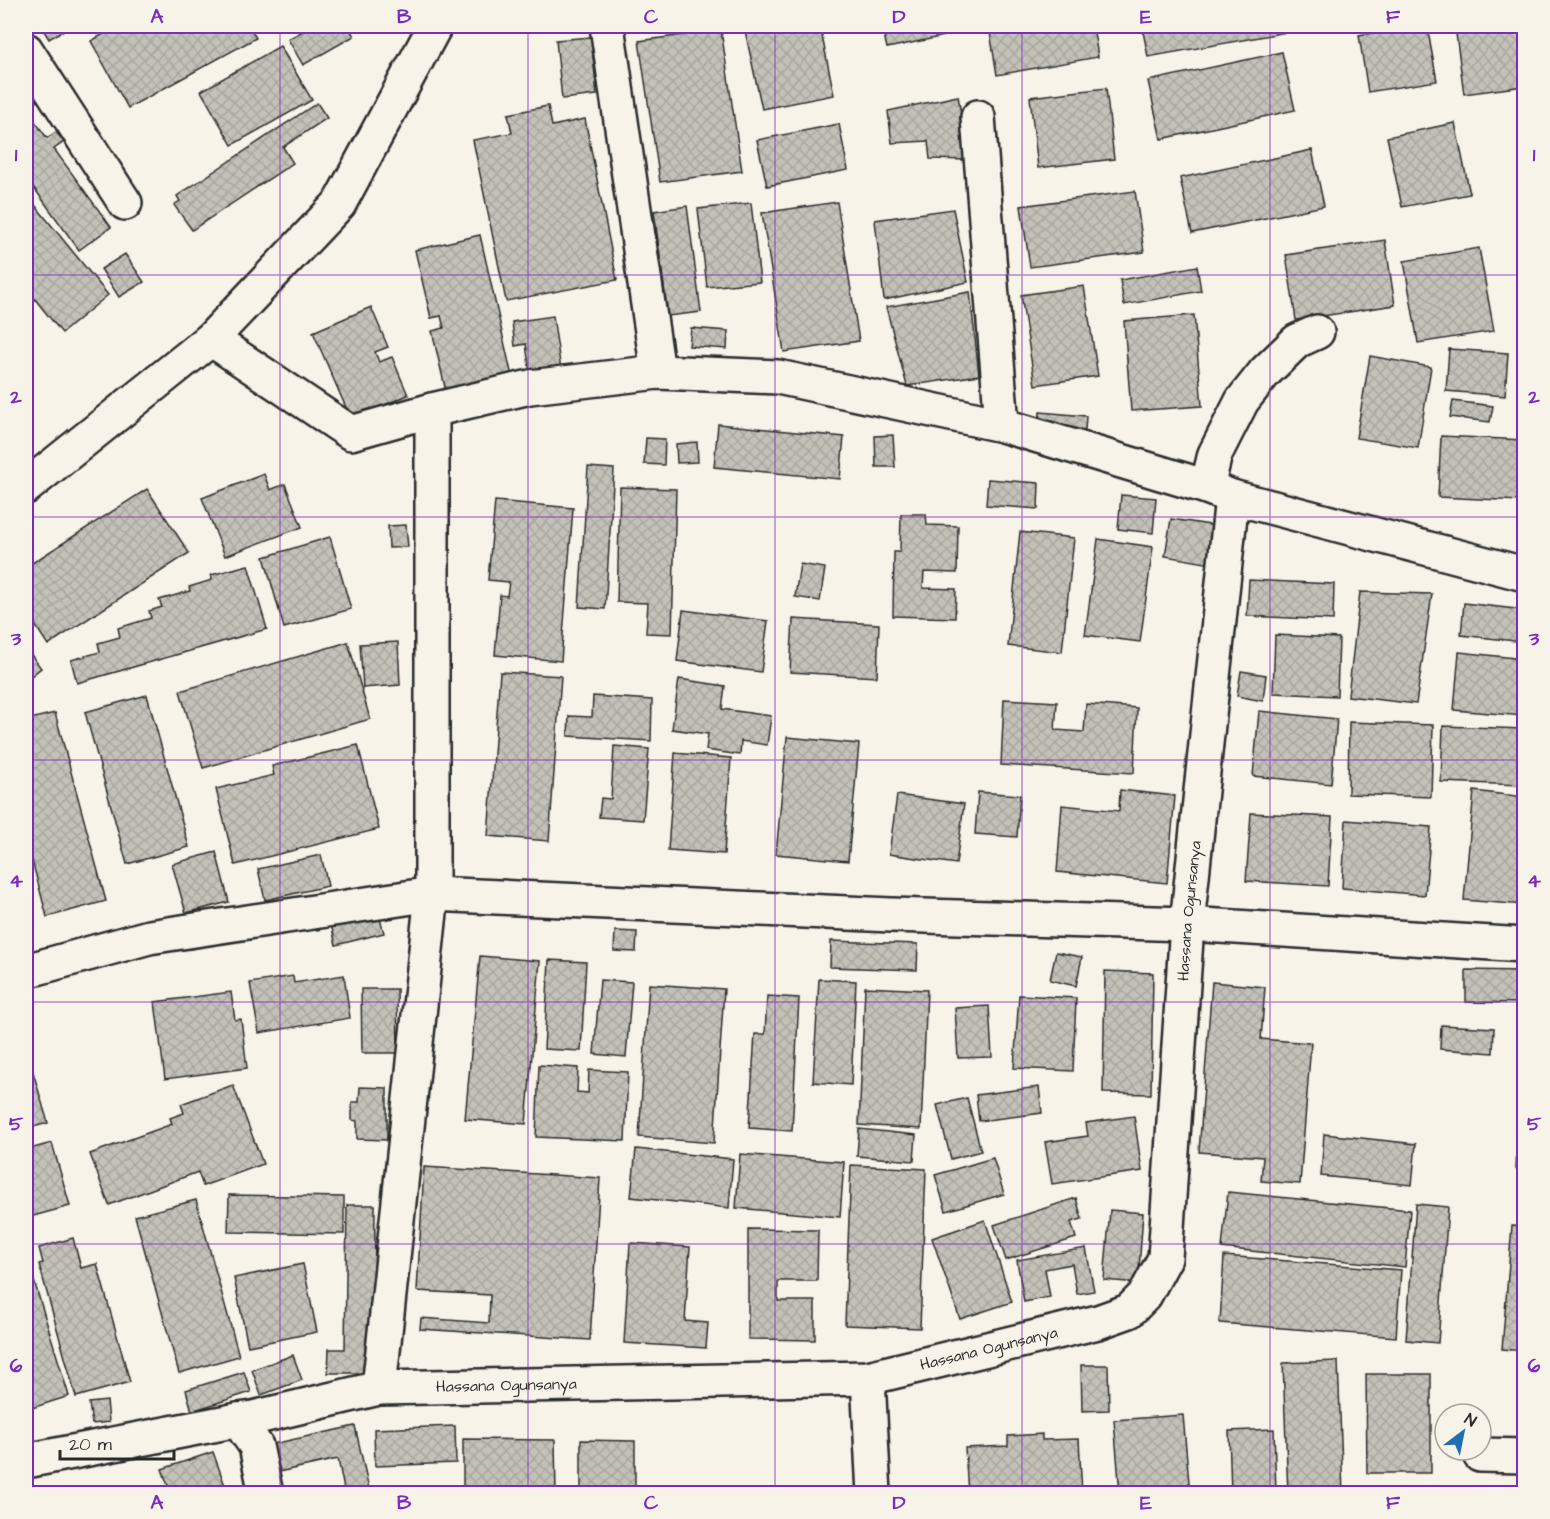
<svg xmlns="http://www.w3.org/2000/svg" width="1550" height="1519" font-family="'Architects Daughter',sans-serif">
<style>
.building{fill:url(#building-cross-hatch);stroke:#2b2b2b;stroke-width:1.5}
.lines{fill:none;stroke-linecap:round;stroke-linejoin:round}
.minor-casing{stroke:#2b2b2b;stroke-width:38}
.minor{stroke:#f7f3e8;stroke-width:33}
.grid{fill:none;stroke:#7b2cbf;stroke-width:1.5;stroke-opacity:0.55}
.labels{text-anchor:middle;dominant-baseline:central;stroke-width:5;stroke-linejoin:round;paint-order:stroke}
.street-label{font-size:16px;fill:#2b2b2b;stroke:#f7f3e8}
.neatline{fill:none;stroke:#7b2cbf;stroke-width:2}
.grid-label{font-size:20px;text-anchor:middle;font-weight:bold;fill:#7b2cbf}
</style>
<defs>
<pattern id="building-cross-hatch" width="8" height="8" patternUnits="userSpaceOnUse" patternTransform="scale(1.5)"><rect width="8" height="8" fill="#c4c1b9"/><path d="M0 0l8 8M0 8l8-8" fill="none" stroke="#a9a69f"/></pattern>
</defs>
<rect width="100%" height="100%" fill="#f7f3e8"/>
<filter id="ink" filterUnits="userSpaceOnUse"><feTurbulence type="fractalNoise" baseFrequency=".0167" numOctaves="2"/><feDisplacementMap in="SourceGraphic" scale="12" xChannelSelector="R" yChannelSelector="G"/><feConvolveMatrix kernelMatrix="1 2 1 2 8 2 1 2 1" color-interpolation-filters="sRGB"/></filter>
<g filter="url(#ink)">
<g class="building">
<polygon points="41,26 71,26 49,39"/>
<polygon points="118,26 249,26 256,38 128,108 91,41"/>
<polygon points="312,26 348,26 354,36 303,65 288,39"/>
<polygon points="744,26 820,26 834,95 762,109"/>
<polygon points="882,26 943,26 945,36 887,48"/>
<polygon points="989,26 1093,26 1098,57 997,75"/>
<polygon points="1142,26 1286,26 1287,32 1148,57"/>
<polygon points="1420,26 1427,26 1437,81 1368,92 1359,35"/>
<polygon points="1455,26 1524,26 1524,86 1464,94"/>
<polygon points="721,30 742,171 660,182 639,41"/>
<polygon points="591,37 597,95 562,99 556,40"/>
<polygon points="280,46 312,100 232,145 201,91"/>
<polygon points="1282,52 1295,110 1161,139 1148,81"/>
<polygon points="1106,88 1114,159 1038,168 1030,97"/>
<polygon points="958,96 969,160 930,159 928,141 892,143 888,111"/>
<polygon points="317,103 327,118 283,147 293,163 192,230 174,205 180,201 177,196"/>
<polygon points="548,106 552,126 585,119 617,280 506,301 473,140 512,133 508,114"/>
<polygon points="26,109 47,138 56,132 64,142 54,149 111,227 79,250 26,177"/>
<polygon points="1455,123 1470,194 1402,207 1387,137"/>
<polygon points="839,124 848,170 767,186 757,140"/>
<polygon points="1312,150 1324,206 1192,233 1180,178"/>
<polygon points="1135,191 1144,252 1030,267 1021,206"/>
<polygon points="26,194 108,295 62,333 26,288"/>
<polygon points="837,202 859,341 784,352 762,213"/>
<polygon points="751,203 760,282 707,287 698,209"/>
<polygon points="687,206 701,312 668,316 654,211"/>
<polygon points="953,209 968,282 884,300 875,220"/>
<polygon points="480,235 513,381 447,396 432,331 444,328 441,316 431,318 415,250"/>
<polygon points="1385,240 1395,305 1296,320 1286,255"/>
<polygon points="1479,248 1494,331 1418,343 1404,261"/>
<polygon points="125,254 144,282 119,297 101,269"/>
<polygon points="1197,266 1201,291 1124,305 1120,280"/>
<polygon points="1084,286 1098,376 1035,385 1021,295"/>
<polygon points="970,292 979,375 907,386 886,307"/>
<polygon points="371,307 388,347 375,352 379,362 392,357 408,395 351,419 313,332"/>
<polygon points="1194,315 1202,406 1131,411 1124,321"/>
<polygon points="553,316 562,377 531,381 526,344 515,346 512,322"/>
<polygon points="691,328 728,331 727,349 689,346"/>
<polygon points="1449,349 1508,353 1505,396 1446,391"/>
<polygon points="1370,356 1431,367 1418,448 1356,438"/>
<polygon points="1453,401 1493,406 1490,422 1450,417"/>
<polygon points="1040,412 1086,416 1085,431 1039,427"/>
<polygon points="718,424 844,437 840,479 714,467"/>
<polygon points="893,435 895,467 876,467 875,436"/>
<polygon points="1441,436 1524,440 1521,501 1438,497"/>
<polygon points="646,438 665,439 664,465 644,464"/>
<polygon points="697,442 698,462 677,463 676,444"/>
<polygon points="588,467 614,469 605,609 579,607"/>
<polygon points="264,474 270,490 285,484 302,527 225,556 202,498"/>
<polygon points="988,479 1039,483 1038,509 986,505"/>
<polygon points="620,487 676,489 672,634 646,633 648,603 617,602"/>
<polygon points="147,489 189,553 48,645 26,611 26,567"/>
<polygon points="1121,495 1156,498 1153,533 1118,529"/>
<polygon points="495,501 573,508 561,661 495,655 500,595 507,596 509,582 488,580"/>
<polygon points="901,514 926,514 927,525 958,526 957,573 924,572 923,588 956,589 955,618 893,616 894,552 900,552"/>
<polygon points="1171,519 1223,527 1217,565 1165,556"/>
<polygon points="406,525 408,547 389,548 388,526"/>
<polygon points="1020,532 1074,538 1062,652 1008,646"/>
<polygon points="330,537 351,609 284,628 264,557"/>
<polygon points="1098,539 1153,547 1140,642 1085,635"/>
<polygon points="800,564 825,568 820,601 795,597"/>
<polygon points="248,565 267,629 77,683 71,660 100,652 98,643 120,637 118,628 151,618 149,611 162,607 159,600 190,591 189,587 212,580 211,575"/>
<polygon points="1249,580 1334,584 1333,620 1247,616"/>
<polygon points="1360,592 1432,594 1416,704 1348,696"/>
<polygon points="1464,603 1524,610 1524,642 1461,635"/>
<polygon points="683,610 768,621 761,672 677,661"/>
<polygon points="793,619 879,624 877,677 790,672"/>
<polygon points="1275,635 1339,638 1337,696 1273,693"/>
<polygon points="348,642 370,719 203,768 180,691"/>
<polygon points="398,642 400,685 363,688 360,644"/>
<polygon points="26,648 41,668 26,680"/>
<polygon points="1459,652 1524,659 1524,716 1454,710"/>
<polygon points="1241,671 1266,675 1263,701 1237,696"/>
<polygon points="500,672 561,676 549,841 488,836"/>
<polygon points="679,679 725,686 722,709 771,716 767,745 741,741 740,755 706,750 708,734 672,729"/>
<polygon points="147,695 189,847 127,864 85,712"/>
<polygon points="593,696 652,700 651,741 568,736 569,716 592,717"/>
<polygon points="1004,699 1057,702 1055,730 1084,732 1086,704 1137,708 1134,773 1001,765"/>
<polygon points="1259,711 1337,719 1331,784 1253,776"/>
<polygon points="55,713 106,901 47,917 26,838 26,720"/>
<polygon points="1349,722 1433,725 1431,797 1348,794"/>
<polygon points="1443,726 1524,729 1522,785 1441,782"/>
<polygon points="787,737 859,744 848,861 776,854"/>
<polygon points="358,745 379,829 235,865 216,789 274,775 272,766"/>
<polygon points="614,746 649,749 643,820 599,817 601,798 611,799"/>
<polygon points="675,753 731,758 724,854 668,850"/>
<polygon points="1120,790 1175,796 1167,883 1057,872 1062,805 1119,811"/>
<polygon points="1474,791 1524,797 1524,905 1464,900"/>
<polygon points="978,792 1020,795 1017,837 975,834"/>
<polygon points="897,795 964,804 956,864 889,854"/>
<polygon points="1251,813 1332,817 1328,886 1246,881"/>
<polygon points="1346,820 1431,827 1425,895 1342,888"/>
<polygon points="216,852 229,902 186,913 172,864"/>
<polygon points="321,855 328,886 265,900 258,869"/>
<polygon points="378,912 384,933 336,945 331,924"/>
<polygon points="615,931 637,932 636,952 614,951"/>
<polygon points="831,941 918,944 917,970 830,967"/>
<polygon points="1056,952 1082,957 1076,986 1050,980"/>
<polygon points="480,956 540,961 526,1124 465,1119"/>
<polygon points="549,960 586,962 581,1051 544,1049"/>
<polygon points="1466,970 1524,971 1524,1003 1466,1002"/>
<polygon points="1105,971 1153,973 1151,1094 1103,1093"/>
<polygon points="344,975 350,1018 259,1033 250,983 293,976 294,983"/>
<polygon points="819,979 856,981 851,1085 813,1082"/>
<polygon points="600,980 632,982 626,1057 594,1054"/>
<polygon points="1212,982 1265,987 1261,1039 1311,1043 1300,1184 1261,1181 1263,1157 1199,1152"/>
<polygon points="649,984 724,989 714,1143 639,1137"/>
<polygon points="865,987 927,990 921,1129 859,1125"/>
<polygon points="361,989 397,989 398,1053 362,1053"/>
<polygon points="231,992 235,1020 241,1019 247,1068 165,1079 155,1002"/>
<polygon points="1019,995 1076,998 1073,1071 1014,1068"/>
<polygon points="767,996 799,998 792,1131 749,1128 755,1034 765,1034"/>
<polygon points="989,1006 992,1057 958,1058 955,1008"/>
<polygon points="1441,1025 1494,1028 1493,1053 1440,1049"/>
<polygon points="28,1055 48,1123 26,1129 26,1056"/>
<polygon points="539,1065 578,1068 577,1092 588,1093 589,1070 628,1072 625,1141 536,1137"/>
<polygon points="233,1085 263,1164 203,1186 198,1172 109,1205 90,1154 172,1124 170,1118 184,1113 181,1104"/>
<polygon points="360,1087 387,1088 387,1140 357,1139 357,1121 352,1120 352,1102 359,1102"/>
<polygon points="1039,1087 1042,1113 979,1121 976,1095"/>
<polygon points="967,1098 981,1151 951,1159 937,1105"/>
<polygon points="1519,1105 1524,1105 1524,1169 1516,1169"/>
<polygon points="1134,1116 1142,1171 1052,1184 1045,1142 1088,1136 1086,1123"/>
<polygon points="859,1129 916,1135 914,1161 857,1156"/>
<polygon points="1324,1134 1416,1144 1412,1185 1321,1176"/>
<polygon points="52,1143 70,1206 26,1218 26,1150"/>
<polygon points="636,1149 733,1159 729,1208 631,1197"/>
<polygon points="740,1154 844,1162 840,1217 736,1208"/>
<polygon points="993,1158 1004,1194 946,1211 935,1175"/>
<polygon points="851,1165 926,1169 920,1328 845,1325"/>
<polygon points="424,1167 600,1178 590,1340 420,1329 421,1318 489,1323 490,1295 417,1291"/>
<polygon points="1228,1192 1410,1210 1405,1267 1222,1248"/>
<polygon points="229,1195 344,1197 344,1234 228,1232"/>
<polygon points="1076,1198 1082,1219 1071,1222 1076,1238 1006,1260 994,1225"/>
<polygon points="196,1200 239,1356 179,1373 135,1216"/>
<polygon points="1416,1204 1448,1207 1438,1343 1406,1340"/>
<polygon points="347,1205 375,1205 374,1373 328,1373 329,1349 345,1349"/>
<polygon points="1110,1210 1143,1213 1138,1283 1104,1280"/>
<polygon points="985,1220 1012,1302 960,1319 932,1238"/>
<polygon points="1512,1226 1524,1227 1524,1351 1502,1349"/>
<polygon points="748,1229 818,1230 817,1281 778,1281 778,1301 815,1301 815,1340 748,1339"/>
<polygon points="73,1238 81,1268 97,1264 130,1382 76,1397 39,1264 43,1263 39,1248"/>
<polygon points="630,1243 690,1247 685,1321 708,1323 706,1348 624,1343"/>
<polygon points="1086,1248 1094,1291 1077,1294 1072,1264 1045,1269 1050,1297 1024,1302 1017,1260"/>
<polygon points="1224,1256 1401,1270 1396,1337 1220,1323"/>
<polygon points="26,1261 28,1261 69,1396 26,1410"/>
<polygon points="303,1264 317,1332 248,1346 234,1278"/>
<polygon points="293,1355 302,1380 261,1395 252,1370"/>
<polygon points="1338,1361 1343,1494 1288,1494 1283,1363"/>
<polygon points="1081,1365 1108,1365 1109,1410 1082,1411"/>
<polygon points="244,1372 251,1392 192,1411 186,1390"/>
<polygon points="1366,1374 1431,1374 1431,1473 1367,1473"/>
<polygon points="107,1401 109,1422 92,1424 89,1403"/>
<polygon points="1183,1415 1190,1494 1120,1494 1114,1420"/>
<polygon points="355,1426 369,1489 345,1494 338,1459 274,1473 268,1445"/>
<polygon points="455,1426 456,1463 375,1466 374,1429"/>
<polygon points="1274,1429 1276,1494 1231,1494 1229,1431"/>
<polygon points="1042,1434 1042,1440 1079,1439 1082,1494 968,1494 965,1448 1008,1446 1008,1436"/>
<polygon points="463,1439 555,1440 556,1494 463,1494"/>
<polygon points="581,1440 635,1441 635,1494 581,1494"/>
<polygon points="213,1452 228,1494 171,1494 162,1469"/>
</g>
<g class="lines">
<g class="minor-casing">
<g id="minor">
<polyline points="607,26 658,372"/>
<polyline points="26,50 125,203"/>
<polyline points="978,117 1002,425"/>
<polyline points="211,339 351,433 432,410 530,387 658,372 778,377 1002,425 1207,487 1232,497 1524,574"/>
<polyline points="26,487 211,339 339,204 435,26"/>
<polyline points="1207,487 1215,454 1242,401 1265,372 1297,341 1317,332"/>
<polyline points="26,971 149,937 432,894 891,915 1187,924 1524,945"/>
<polyline points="868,1378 874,1494"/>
<polyline points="379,1388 432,894 432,410"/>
<polyline points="238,1420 256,1446 266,1494"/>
<polyline points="1480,1455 1524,1456"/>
<path id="s1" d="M 26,1461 L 238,1420 L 253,1418 L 379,1388 L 868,1378 L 1098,1322 L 1129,1311 L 1145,1295 L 1165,1258 L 1187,924 L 1232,497"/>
</g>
</g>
<use href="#minor" class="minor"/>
</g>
</g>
<path class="grid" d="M 280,26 L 280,1494M 528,26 L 528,1494M 775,26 L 775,1494M 1022,26 L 1022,1494M 1270,26 L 1270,1494M 26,275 L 1524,275M 26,517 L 1524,517M 26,760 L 1524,760M 26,1002 L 1524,1002M 26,1244 L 1524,1244"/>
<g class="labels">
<g class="street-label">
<text stroke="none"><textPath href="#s1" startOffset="1532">Hassana Ogunsanya</textPath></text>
<text stroke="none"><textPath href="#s1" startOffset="974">Hassana Ogunsanya</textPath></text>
<text stroke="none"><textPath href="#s1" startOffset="488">Hassana Ogunsanya</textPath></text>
</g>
</g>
<rect width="1550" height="1519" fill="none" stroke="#f7f3e8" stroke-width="66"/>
<g transform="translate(1463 1432) rotate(32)"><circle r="28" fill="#f7f3e8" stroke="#a5a39c" stroke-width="1.5"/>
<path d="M0-4.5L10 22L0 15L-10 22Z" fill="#1f6fb2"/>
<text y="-9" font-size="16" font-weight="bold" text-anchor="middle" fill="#2b2b2b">N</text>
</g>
<path d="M60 1450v9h114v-9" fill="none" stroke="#2b2b2b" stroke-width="3"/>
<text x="69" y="1450" font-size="18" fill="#2b2b2b" stroke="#f7f3e8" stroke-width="4.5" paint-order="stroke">20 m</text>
<rect x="33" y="33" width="1484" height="1453" class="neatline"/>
<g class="grid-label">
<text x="157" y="23">A</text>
<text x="404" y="23">B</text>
<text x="651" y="23">C</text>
<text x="899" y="23">D</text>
<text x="1146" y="23">E</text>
<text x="1393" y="23">F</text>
<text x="16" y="161">1</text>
<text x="1534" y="161">1</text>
<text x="16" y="403">2</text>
<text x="1534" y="403">2</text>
<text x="16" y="645">3</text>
<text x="1534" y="645">3</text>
<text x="16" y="887">4</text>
<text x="1534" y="887">4</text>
<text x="16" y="1130">5</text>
<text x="1534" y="1130">5</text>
<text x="16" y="1372">6</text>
<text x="1534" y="1372">6</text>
<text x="157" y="1509">A</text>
<text x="404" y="1509">B</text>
<text x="651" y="1509">C</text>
<text x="899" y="1509">D</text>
<text x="1146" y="1509">E</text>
<text x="1393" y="1509">F</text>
</g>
</svg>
